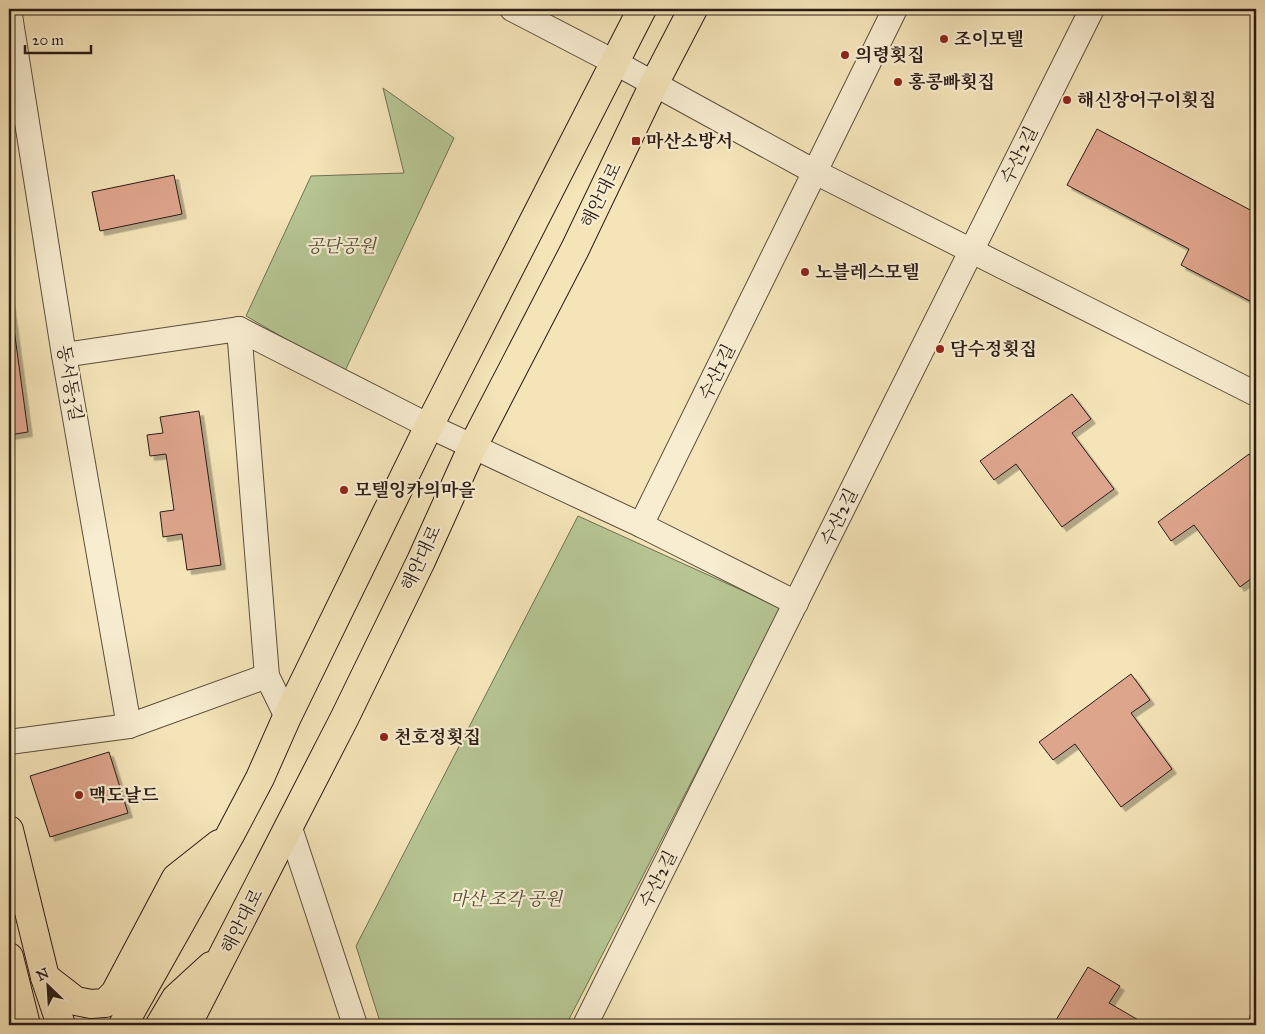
<svg xmlns="http://www.w3.org/2000/svg" width="1265" height="1034" font-family="'IM FELL Great Primer','Noto Serif KR',serif">
<style>
.green{fill:#b6c593;stroke:#707054}
.building{fill:#dea58d;stroke:#2a1c16;filter:url(#shadow)}
.lines{fill:none;stroke-linecap:round;stroke-linejoin:round}
.street-casing{stroke:#5c4e3e;stroke-width:26}
.primary-casing{stroke:#2a1c16;stroke-width:30}
.path{stroke:#2a1c16;stroke-width:3;stroke-dasharray:4 2.5;stroke-linecap:butt}
.street{stroke:#f8edd1;stroke-width:24}
.primary{stroke:#f4e4b8;stroke-width:28}
.poi-dot{fill:#8f2418;stroke:#f8edd1;stroke-width:2}
.labels{text-anchor:middle;dominant-baseline:central;stroke-width:4.5;stroke-linejoin:round;paint-order:stroke}
.poi-label{font-size:18px;font-weight:bold;fill:#2a1c16;stroke:#f8edd1;text-anchor:start}
.street-label{font-size:18px;fill:#2a1c16;stroke:#f8edd1}
.park-label{font-size:18px;font-style:italic;fill:#544f3c;stroke:#f8edd1}
</style>
<defs>
<filter id="shadow"><feDropShadow dx="4.5" dy="4.5" stdDeviation="0" flood-color="#0004"/></filter>
</defs>
<rect width="100%" height="100%" fill="#f4e4b8"/>
<filter id="stains"><feTurbulence type="fractalNoise" baseFrequency=".004" numOctaves="4"/><feColorMatrix values="0 0 0 0 .2 0 0 0 0 .09 0 0 0 0 .02 0 0 0 .5 -.17"/></filter>
<radialGradient id="worn" r=".72"><stop offset=".6" stop-color="#630" stop-opacity="0"/><stop offset="1" stop-color="#630" stop-opacity=".3"/></radialGradient>
<g class="green">
<polygon points="383,88 454,138 344,373 246,316 311,176 404,173"/>
<polygon points="578,516 781,608 566,1025 381,1025 356,946"/>
</g>
<g class="building">
<polygon points="1097,129 1256,213 1256,289 1250,301 1181,265 1189,249 1067,185"/>
<polygon points="174,175 182,214 100,231 92,192"/>
<polygon points="9,292 28,432 9,435"/>
<polygon points="1072,394 1091,419 1072,433 1114,489 1062,527 1016,464 994,480 980,461"/>
<polygon points="199,411 221,565 187,570 182,534 163,537 160,512 174,510 166,454 150,456 147,435 163,433 160,417"/>
<polygon points="1249,454 1256,464 1256,489 1250,494 1256,503 1256,575 1240,587 1194,525 1171,541 1158,522"/>
<polygon points="1131,674 1150,700 1131,713 1172,769 1121,807 1075,744 1053,760 1039,742"/>
<polygon points="109,752 128,813 50,837 30,776"/>
<polygon points="1088,967 1120,986 1109,1003 1147,1025 1053,1025"/>
</g>
<g class="lines">
<g class="street-casing">
<g id="street">
<polyline points="9,9 64,355 129,726"/>
<polyline points="512,9 616,63 815,172 1256,394"/>
<polyline points="239,329 267,676 287,717"/>
<polyline points="64,355 239,329 429,426 641,525 796,603"/>
<polyline points="641,525 895,9"/>
<polyline points="9,742 129,726 267,676"/>
<polyline points="289,825 355,1025"/>
<polyline points="585,1025 1092,9"/>
</g>
</g>
<g class="primary-casing">
<g id="primary">
<polyline points="9,830 45,977 61,1025"/>
<polyline points="9,957 26,1025"/>
<polyline points="45,977 76,1001 91,1004 105,1003 115,993 176,878 219,844"/>
<polyline points="123,1025 230,835 260,778 287,717 429,426 642,9"/>
<polyline points="160,1025 176,998 211,966"/>
<polyline points="187,1025 345,717 421,561 473,446 575,249 654,84 693,9"/>
</g>
</g>
<polyline class="path" points="1249,1025 1256,994"/>
<use href="#street" class="street"/>
<use href="#primary" class="primary"/>
</g>
<g class="poi-dot">
<circle cx="944" cy="39" r="5"/>
<circle cx="845" cy="55" r="5"/>
<circle cx="898" cy="82" r="5"/>
<circle cx="1067" cy="100" r="5"/>
<rect x="631" y="136" width="10" height="10" rx="2.5"/>
<circle cx="805" cy="272" r="5"/>
<circle cx="940" cy="349" r="5"/>
<circle cx="344" cy="490" r="5"/>
<circle cx="384" cy="737" r="5"/>
<circle cx="79" cy="795" r="5"/>
</g>
<g class="labels">
<g class="poi-label">
<text x="954" y="39">조이모텔</text>
<text x="855" y="55">의령횟집</text>
<text x="908" y="82">홍콩빠횟집</text>
<text x="1077" y="100">해신장어구이횟집</text>
<text x="646" y="141">마산소방서</text>
<text x="815" y="272">노블레스모텔</text>
<text x="950" y="349">담수정횟집</text>
<text x="354" y="490">모텔잉카의마을</text>
<text x="394" y="737">천호정횟집</text>
<text x="89" y="795">맥도날드</text>
</g>
<g class="street-label">
<text transform="translate(1019 155) rotate(-64)">수산2길</text>
<text transform="translate(601 195) rotate(-64)">해안대로</text>
<text transform="translate(717 372) rotate(-64)">수산1길</text>
<text transform="translate(70 383) rotate(80)">동서동3길</text>
<text transform="translate(839 517) rotate(-64)">수산2길</text>
<text transform="translate(421 558) rotate(-65)">해안대로</text>
<text transform="translate(658 879) rotate(-63)">수산2길</text>
<text transform="translate(242 921) rotate(-63)">해안대로</text>
</g>
<g class="park-label">
<text x="341" y="246">공단공원</text>
<text x="506" y="899">마산 조각 공원</text>
</g>
</g>
<rect width="1265" height="1034" fill="none" stroke="#f4e4b8" stroke-width="30"/>
<rect x="10" y="10" width="1245" height="1014" fill="none" stroke="#2a1c16" stroke-width="2.5"/>
<rect x="15" y="15" width="1235" height="1004" fill="none" stroke="#2a1c16"/>
<g transform="translate(48 986) rotate(335)" stroke="#f8edd1" stroke-width="4" paint-order="stroke">
<path d="M0-4L9 19L0 12L-9 19Z" fill="#2a1c16"/>
<text y="-8" font-size="14" font-weight="bold" text-anchor="middle" fill="#2a1c16">N</text>
</g>
<path d="M25 45v8h66v-8" fill="none" stroke="#2a1c16" stroke-width="2.5"/>
<text x="32" y="45" font-size="15" fill="#2a1c16" stroke="#f8edd1" stroke-width="4" paint-order="stroke">20 m</text>
<rect width="100%" height="100%" filter="url(#stains)"/>
<rect width="100%" height="100%" fill="url(#worn)"/>
</svg>
